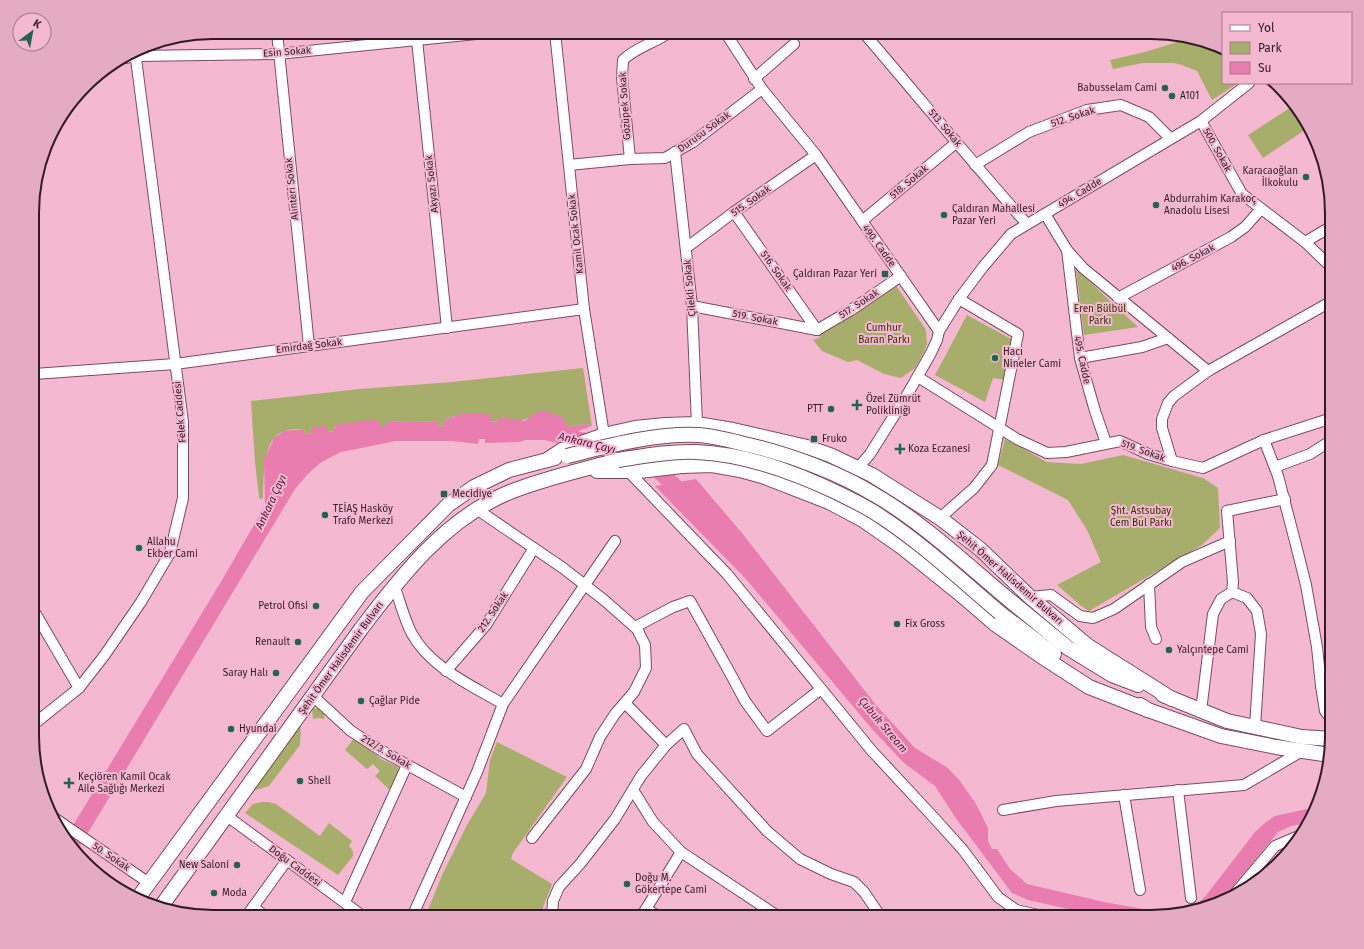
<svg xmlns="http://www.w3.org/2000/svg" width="1364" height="949" font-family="'Fira Sans',sans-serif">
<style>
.green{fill:#a7ad6b}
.water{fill:#ea7daf}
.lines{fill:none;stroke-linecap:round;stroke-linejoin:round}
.river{stroke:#ea7daf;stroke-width:16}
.minor-casing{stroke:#7e4b61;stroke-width:12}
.highway-casing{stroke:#7e4b61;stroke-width:16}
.minor{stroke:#fff;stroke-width:10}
.highway{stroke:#fff;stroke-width:14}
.highway-bridge-casing{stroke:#7e4b61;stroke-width:16;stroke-linecap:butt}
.highway-bridge{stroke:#fff;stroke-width:14}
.poi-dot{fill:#226352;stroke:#f5b8d1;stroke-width:1.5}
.labels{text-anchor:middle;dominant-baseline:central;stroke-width:4;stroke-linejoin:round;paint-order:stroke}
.street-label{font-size:10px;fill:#311b24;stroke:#f5b8d1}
.poi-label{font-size:10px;fill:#311b24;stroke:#f5b8d1;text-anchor:start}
.park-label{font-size:10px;fill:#303200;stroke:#f5b8d1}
.water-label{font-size:11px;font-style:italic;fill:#571437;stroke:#f5b8d1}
.rim{fill:none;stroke:#311b24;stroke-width:2}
</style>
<rect width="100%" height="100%" fill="#f5b8d1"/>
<g class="green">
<polygon points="1190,38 1209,42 1223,49 1223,83 1238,83 1212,100 1197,71 1182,65 1174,63 1143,63 1113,69 1110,60 1145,52"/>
<polygon points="1293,106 1308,128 1263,158 1248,135"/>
<polygon points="1076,269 1138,327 1084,335"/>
<polygon points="895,284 926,330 927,344 924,352 915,368 901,378 884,374 857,360 848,362 836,357 822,351 813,340 821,337 812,332"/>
<polygon points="967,315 1013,340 1006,380 993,378 985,402 935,375"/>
<path d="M 583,368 L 592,426 L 586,424 L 567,427 L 527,418 C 520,424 499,422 490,421 L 491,415 L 454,416 L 444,420 L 445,426 L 438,427 L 436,421 L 410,422 L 387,421 L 386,426 L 334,425 L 335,431 L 327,432 L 327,426 L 312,433 L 305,434 L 304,429 C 298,429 291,429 285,431 C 261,438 264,479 263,498 L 260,499 L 259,497 L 255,462 L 251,401 L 360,389 L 452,382 Z"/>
<polygon points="1005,439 1047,462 1081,464 1123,455 1203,478 1218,488 1220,528 1202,545 1089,611 1080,605 1057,585 1101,562 1087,530 1068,500 998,465"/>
<polygon points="319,708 325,711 324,719 319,718 313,719 312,709"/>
<polygon points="301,724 300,745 269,786 252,791"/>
<polygon points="355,737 381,759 398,767 400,774 393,793 375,776 380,771 373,764 367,769 345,750"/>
<path d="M 497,742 L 567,777 L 513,853 L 511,859 L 552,884 C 549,894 541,907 542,917 L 425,917 L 443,873 L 467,825 L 486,793 L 490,760 Z"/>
<polygon points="262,802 268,802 276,804 320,836 329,823 352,841 349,846 353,851 353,856 338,875 245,813 253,804"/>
</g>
<g class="water">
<path d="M 538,411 C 549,411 556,414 565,419 L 567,427 L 586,424 L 592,426 L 558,438 L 547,440 L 526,440 L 520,442 L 485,443 L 485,439 L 479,439 L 478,444 L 453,441 L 396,441 L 341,452 L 320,463 L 307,475 L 295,489 L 77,851 L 66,837 L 222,580 L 265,506 L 264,460 L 274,438 L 284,431 L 304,429 L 305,434 L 312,433 L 312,428 L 327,426 L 328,432 L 335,431 L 334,425 L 371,420 L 379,421 L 379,426 L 386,426 L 386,421 L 410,422 L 437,421 L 438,427 L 445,426 L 444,420 C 463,412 472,412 492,415 L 490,421 L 498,422 L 499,417 L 524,421 Z"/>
<polygon points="696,479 742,533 876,705 915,748 948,768 960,781 976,804 988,828 988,841 992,849 997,849 1010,869 1027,884 1104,902 1166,913 1151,917 1104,917 1028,900 1012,893 955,817 935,786 904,763 872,729 746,579 655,486"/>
<polygon points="1316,807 1307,823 1291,826 1278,832 1224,899 1190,908 1204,898 1255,832 1266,822 1275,816"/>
</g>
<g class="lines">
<polyline class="river" points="544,432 586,441 628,453 640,458 658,470 688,499"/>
<g class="minor-casing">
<g id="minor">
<polyline points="277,32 309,346"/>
<polyline points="555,32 584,309 604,435"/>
<polyline points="725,32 762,89 816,155 939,331"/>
<path d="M 863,32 C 918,96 971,161 1027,224"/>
<polyline points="417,40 447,328"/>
<polyline points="125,58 136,56 278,54 496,32"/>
<polyline points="754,79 794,44"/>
<polyline points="1201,121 1242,194 1305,242 1332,268"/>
<polyline points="675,152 692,306 697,424"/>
<path d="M 630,159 L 622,77 L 623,60 C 636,47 655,43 670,32"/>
<polyline points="569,165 630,159 665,158 693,142 762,89"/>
<polyline points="975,165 1029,132 1087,110 1121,105 1149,117 1170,138"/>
<polyline points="734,212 817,330"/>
<polyline points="1045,214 1067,250 1083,268 1208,371"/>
<polyline points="862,221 957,142"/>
<polyline points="1305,242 1332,226"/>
<polyline points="686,248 734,212 816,155"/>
<polyline points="1067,250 1080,358 1095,411 1106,443"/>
<polyline points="1118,298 1231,237 1245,227 1261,209"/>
<polyline points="692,306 817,330"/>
<polyline points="817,330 851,310 901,276"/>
<polyline points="1080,358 1142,347 1168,338"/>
<polyline points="34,374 175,364 584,309"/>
<polyline points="918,377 1017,439 1047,453 1066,452 1120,441 1148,454 1172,461 1203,468 1264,440 1332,418"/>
<polyline points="1264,440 1278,476 1296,545 1306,585 1317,647 1321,686 1325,711 1332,720"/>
<polyline points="1172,461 1162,428 1162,419 1168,403 1174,396 1208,371 1332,301"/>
<polyline points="1275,467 1310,454 1332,440"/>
<polyline points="858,468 870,454 907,395 931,353 937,340 939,331 959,299 983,267 1011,234 1201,121 1249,83"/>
<polyline points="628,471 727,574 872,751 937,821 963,850 998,897 1016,910 1047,917"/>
<polyline points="478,510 563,568 604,600 637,629 645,645 646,668 634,692 615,714 600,737 586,769 532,838"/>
<polyline points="940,518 974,488 992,465 1018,334 959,299"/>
<polyline points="1149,584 1151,627 1156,639"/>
<path d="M 394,585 C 400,601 404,619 412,634 C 431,668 471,685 503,704 L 477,772 L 412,917"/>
<polyline points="1232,592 1247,598 1257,611 1261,634 1255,727"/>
<polyline points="1030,597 1051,595 1080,616 1093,618 1114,609 1182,562 1230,541"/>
<polyline points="34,611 79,688"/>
<polyline points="635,627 673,607 690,601 730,673 745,701 767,731 821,689"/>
<polyline points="446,671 486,625 534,548"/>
<polyline points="313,696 351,731 382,751 466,797"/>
<polyline points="503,704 615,541"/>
<polyline points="1201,711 1213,614 1221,599 1232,592 1233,582 1227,511 1285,499"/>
<polyline points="34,724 79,688 104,656 141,602 170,553 183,498 183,422 135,51"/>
<polyline points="666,745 684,729 697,754 767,831 800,859 831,874 854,882 864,892 881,917"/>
<polyline points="633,790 653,822 681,852"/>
<polyline points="1178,790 1191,898"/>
<polyline points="1124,795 1140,890"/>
<polyline points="1003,810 1056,801 1244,785 1302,751"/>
<polyline points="227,816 364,917"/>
<polyline points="53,817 149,883"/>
<polyline points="1232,897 1275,846 1301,835"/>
<polyline points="345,902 407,765"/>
<polyline points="253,907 266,917"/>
<polyline points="646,909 660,917"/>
<polyline points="246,917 287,860"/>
<polyline points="552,917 553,901 559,887 580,864 615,819 641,776 666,745 625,703"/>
<polyline points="641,917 681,852 779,917"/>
</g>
</g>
<g class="highway-casing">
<g id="highway">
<polyline points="547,460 562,450 604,435 635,428 665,425 697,424 733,430 807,447 830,455 872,475 940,518 980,549 1030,597 1088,646 1172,699"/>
<polyline points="597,471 639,471 682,466 712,465 740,470 762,476 829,502 863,520 903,548 959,593 995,624 1041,656 1089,687 1148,710"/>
<polyline points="1013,603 1068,648 1112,675 1138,685"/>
<polyline points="1000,613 1054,654"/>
<polyline points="1163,695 1227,721 1302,737 1332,739"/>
<polyline points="1140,705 1148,710 1221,736 1276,747 1330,755"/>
<polyline points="138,898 362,592 448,505 474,487 509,470 555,458"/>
<path d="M 160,908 L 361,629 C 401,576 446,518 510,492 C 545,478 582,470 618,460"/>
</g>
</g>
<use href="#minor" class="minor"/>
<use href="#highway" class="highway"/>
<g class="highway-bridge-casing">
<g id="highway-bridge">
<path d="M 567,456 C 608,446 656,433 698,435 C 717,436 739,443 757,447 C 796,457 841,474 875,495 C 924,523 969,567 1013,603"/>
<path d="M 618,460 C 644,456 670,451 696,452 C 746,454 794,472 838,493 C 852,500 867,507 880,516 C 923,544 961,580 1000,613"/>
</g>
</g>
<use href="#highway-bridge" class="highway-bridge"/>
</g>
<g class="poi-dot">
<circle cx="1165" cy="88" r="4"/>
<circle cx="1172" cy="96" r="4"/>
<circle cx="1306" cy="177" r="4"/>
<circle cx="1156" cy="205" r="4"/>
<circle cx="944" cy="215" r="4"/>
<rect x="881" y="270" width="8" height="8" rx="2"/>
<circle cx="995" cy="358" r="4"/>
<path d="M855 399h4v4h4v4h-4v4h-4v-4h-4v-4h4z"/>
<circle cx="831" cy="409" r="4"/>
<rect x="810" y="435" width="8" height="8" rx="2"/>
<path d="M898 443h4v4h4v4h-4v4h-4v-4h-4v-4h4z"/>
<rect x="440" y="490" width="8" height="8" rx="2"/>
<circle cx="325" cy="515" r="4"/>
<circle cx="139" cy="548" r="4"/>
<circle cx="316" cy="606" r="4"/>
<circle cx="897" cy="624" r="4"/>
<circle cx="298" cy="642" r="4"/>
<circle cx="1169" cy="650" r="4"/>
<circle cx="276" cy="673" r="4"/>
<circle cx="361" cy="701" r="4"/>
<circle cx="231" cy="729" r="4"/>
<circle cx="300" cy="781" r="4"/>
<path d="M67 777h4v4h4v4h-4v4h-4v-4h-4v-4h4z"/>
<circle cx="237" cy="865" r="4"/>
<circle cx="627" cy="884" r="4"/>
<circle cx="214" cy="893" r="4"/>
</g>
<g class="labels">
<g class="street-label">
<text transform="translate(287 52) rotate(-4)">Esin Sokak</text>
<text transform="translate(625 106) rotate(-94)">Gözüpek Sokak</text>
<text transform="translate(1073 117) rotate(-18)">512. Sokak</text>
<text transform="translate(945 128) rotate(50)">513. Sokak</text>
<text transform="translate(704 132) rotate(-36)">Durusu Sokak</text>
<text transform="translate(1217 150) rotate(61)">500. Sokak</text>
<text transform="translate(909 182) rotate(-40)">518. Sokak</text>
<text transform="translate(432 184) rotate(-96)">Akyazı Sokak</text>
<text transform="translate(292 189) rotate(-96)">Alınteri Sokak</text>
<text transform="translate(1080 193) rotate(-31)">494. Cadde</text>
<text transform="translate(751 201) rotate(-35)">515. Sokak</text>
<text transform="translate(576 234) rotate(-96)">Kamil Ocak Sokak</text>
<text transform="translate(879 246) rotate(54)">490. Cadde</text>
<text transform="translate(1193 258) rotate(-28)">496. Sokak</text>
<text transform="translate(776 271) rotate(55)">516. Sokak</text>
<text transform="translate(690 288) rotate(-95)">Çilekli Sokak</text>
<text transform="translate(859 304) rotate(-33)">517. Sokak</text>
<text transform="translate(755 318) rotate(11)">519. Sokak</text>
<text transform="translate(309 346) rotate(-7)">Emirdağ Sokak</text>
<text transform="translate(1082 360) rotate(78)">495. Cadde</text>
<text transform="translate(180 412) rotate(-95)">Felek Caddesi</text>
<text transform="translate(1143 451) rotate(20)">519. Sokak</text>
<text transform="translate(1010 578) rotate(41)">Şehit Ömer Halisdemir Bulvarı</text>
<text transform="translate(493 612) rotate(-56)">212. Sokak</text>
<text transform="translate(341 658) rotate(-54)">Şehit Ömer Halisdemir Bulvarı</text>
<text transform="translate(386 752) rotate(31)">212/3. Sokak</text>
<text transform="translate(111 857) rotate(34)">50. Sokak</text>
<text transform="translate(295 866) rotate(36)">Doğu Caddesi</text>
</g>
<g class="poi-label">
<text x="1157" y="88" text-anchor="end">Babusselam Cami</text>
<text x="1180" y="96">A101</text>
<text x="1298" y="171" text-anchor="end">Karacaoğlan<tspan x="1298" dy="12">İlkokulu</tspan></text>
<text x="1164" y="199">Abdurrahim Karakoç<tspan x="1164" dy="12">Anadolu Lisesi</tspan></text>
<text x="952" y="209">Çaldıran Mahallesi<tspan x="952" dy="12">Pazar Yeri</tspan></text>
<text x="877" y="274" text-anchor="end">Çaldıran Pazar Yeri</text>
<text x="1003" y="352">Hacı<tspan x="1003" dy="12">Nineler Cami</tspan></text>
<text x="866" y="399">Özel Zümrüt<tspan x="866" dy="12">Polikliniği</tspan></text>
<text x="823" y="409" text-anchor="end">PTT</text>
<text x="822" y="439">Fruko</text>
<text x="908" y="449">Koza Eczanesi</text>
<text x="452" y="494">Mecidiye</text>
<text x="333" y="509">TEİAŞ Hasköy<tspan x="333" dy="12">Trafo Merkezi</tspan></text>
<text x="147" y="542">Allahu<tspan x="147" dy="12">Ekber Cami</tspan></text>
<text x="308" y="606" text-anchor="end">Petrol Ofisi</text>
<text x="905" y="624">Fix Gross</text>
<text x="290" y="642" text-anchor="end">Renault</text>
<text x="1177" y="650">Yalçıntepe Cami</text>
<text x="268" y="673" text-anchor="end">Saray Halı</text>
<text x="369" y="701">Çağlar Pide</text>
<text x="239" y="729">Hyundai</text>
<text x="78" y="777">Keçiören Kamil Ocak<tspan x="78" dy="12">Aile Sağlığı Merkezi</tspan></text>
<text x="308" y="781">Shell</text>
<text x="229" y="865" text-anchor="end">New Saloni</text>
<text x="635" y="878">Doğu M.<tspan x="635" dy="12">Gökertepe Cami</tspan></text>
<text x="222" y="893">Moda</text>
</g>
<g class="park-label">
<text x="1100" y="309">Eren Bülbül<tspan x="1100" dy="12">Parkı</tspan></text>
<text x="884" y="328">Cumhur<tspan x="884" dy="12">Baran Parkı</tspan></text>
<text x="1141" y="511">Şht. Astsubay<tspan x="1141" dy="12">Cem Bul Parkı</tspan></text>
</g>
<g class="water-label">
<text transform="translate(587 443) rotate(14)">Ankara Çayı</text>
<text transform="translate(271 502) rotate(-65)">Ankara Çayı</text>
<text transform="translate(883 725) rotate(50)">Çubuk Stream</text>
</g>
</g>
<path d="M0 0H1364V949H0ZM213 39H1151A174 174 0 0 1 1325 213V736A174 174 0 0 1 1151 910H213A174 174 0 0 1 39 736V213A174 174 0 0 1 213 39Z" fill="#e5abc3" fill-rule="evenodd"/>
<path class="rim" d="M213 39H1151A174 174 0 0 1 1325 213V736A174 174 0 0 1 1151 910H213A174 174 0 0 1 39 736V213A174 174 0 0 1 213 39Z"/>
<rect x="1222" y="12" width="130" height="72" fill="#f5b8d1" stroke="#a7798c"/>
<rect x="1230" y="25" width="20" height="6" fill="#ffffff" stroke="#a7798c"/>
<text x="1258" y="32" font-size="12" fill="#311b24">Yol</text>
<rect x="1230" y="42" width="20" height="12" fill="#a7ad6b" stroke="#a7798c"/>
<text x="1258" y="52" font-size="12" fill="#311b24">Park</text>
<rect x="1230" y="62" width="20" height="12" fill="#ea7daf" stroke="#a7798c"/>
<text x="1258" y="72" font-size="12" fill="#311b24">Su</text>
<g transform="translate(32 32) rotate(32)"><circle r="19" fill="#f5b8d1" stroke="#a7798c"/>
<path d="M0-3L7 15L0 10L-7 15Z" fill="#226352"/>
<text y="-6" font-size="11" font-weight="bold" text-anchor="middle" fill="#311b24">K</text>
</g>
</svg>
